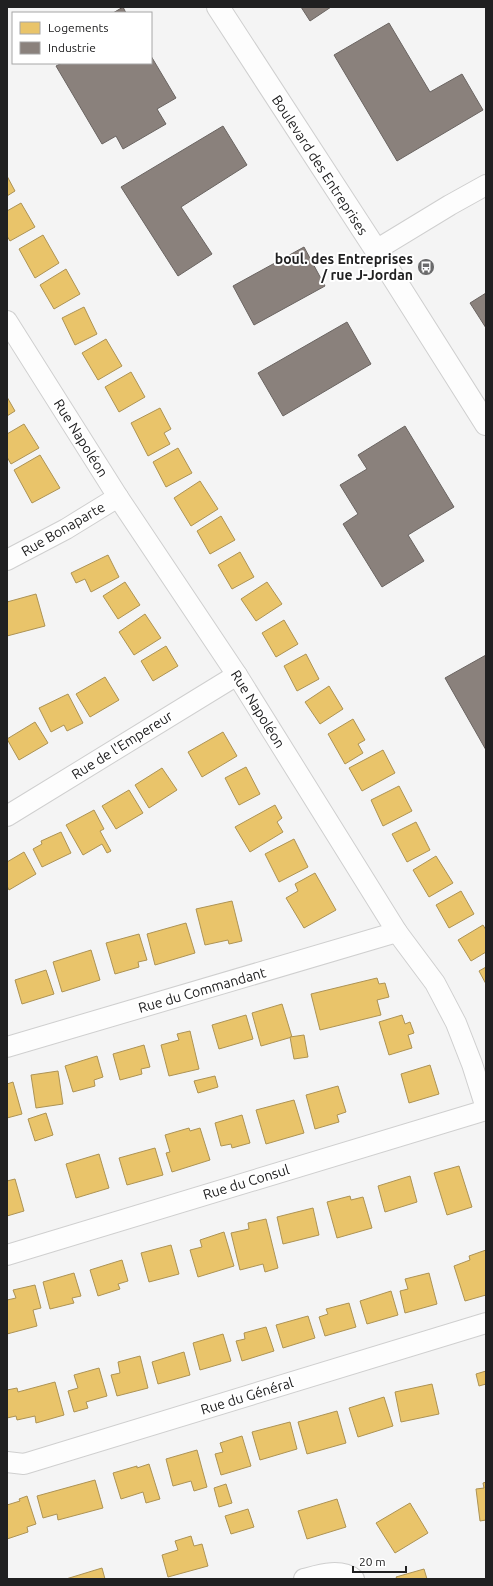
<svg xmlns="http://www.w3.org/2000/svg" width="493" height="1586" font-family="Ubuntu,sans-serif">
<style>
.homes{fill:#e9c46a;stroke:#ad9354}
.industry{fill:#8a817c;stroke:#6a6461}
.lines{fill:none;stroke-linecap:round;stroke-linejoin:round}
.minor-casing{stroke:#cfcfcf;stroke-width:22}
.tertiary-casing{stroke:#cfcfcf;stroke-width:24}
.minor{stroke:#fdfdfd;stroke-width:20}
.tertiary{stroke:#fdfdfd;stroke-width:22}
.labels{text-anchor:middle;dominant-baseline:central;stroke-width:4;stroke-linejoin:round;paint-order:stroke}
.street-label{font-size:14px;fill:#202021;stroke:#fff}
.poi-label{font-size:14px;font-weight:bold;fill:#202021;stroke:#fff;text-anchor:end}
</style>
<rect width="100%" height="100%" fill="#f4f4f4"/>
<g class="homes">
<polygon points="7,176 15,191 7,196"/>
<polygon points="21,203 35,227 10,241 7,236 7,211"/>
<polygon points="43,235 59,263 35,278 19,249"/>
<polygon points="66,269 80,294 54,309 40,285"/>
<polygon points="84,307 97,334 75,345 62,318"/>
<polygon points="106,339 122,366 98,380 82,353"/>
<polygon points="131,372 145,397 119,412 105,387"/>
<polygon points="7,397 15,411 7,416"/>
<polygon points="160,408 171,429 164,433 170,444 148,456 131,423"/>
<polygon points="24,424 39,448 11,464 7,457 7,434"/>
<polygon points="178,448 192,473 166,487 153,462"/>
<polygon points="40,455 60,488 32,503 14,470"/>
<polygon points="200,481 218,509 191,526 174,498"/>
<polygon points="221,516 235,540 210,554 197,531"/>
<polygon points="240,552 254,577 232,589 218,565"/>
<polygon points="108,555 119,577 91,592 85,579 76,583 71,573"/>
<polygon points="125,582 140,605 118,619 103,596"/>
<polygon points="267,582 282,604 256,621 241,599"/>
<polygon points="36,594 45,626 7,636 7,602"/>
<polygon points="145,614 161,638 134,655 119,632"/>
<polygon points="284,620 298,644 276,657 262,633"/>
<polygon points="166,646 178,666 153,681 141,661"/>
<polygon points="306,654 319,679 297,691 284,666"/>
<polygon points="105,677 119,700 90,717 76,694"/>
<polygon points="329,686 343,709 320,724 305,702"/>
<polygon points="68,694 83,723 67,731 64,725 51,732 39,708"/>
<polygon points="353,719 365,740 358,744 363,753 345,764 328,734"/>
<polygon points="35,722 48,743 19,760 7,739"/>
<polygon points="223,732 237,756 202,777 188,752"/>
<polygon points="383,750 395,773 362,791 349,768"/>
<polygon points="246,767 260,794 239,805 225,778"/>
<polygon points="162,768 177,790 149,808 135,785"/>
<polygon points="399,786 412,811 383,826 371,800"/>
<polygon points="129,790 143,813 116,829 102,806"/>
<polygon points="275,805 282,818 277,822 283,832 250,852 235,827"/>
<polygon points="94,810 104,829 100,831 111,851 107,853 102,844 83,855 66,825"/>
<polygon points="416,822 430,850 407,862 392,834"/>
<polygon points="61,832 71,853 42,867 33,849 42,844 41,841"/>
<polygon points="294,839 308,867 279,882 265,854"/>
<polygon points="24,852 36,874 9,890 7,886 7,862"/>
<polygon points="436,856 453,883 429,897 413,870"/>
<polygon points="315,873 336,910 304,928 286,898 298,891 295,884"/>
<polygon points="461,891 474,914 449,928 436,905"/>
<polygon points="232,901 242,941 229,944 228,940 205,945 196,909"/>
<polygon points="186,923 195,953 155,965 147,934"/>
<polygon points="483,925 486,930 486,952 471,961 458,940"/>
<polygon points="139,934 147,960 138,962 139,967 115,974 106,943"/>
<polygon points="91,950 100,980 62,992 53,962"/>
<polygon points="486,967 486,984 479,971"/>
<polygon points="46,970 54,994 22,1004 15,980"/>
<polygon points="377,978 379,984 385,983 389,997 377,1000 381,1015 320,1030 311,994"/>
<polygon points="282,1004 292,1037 261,1046 252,1013"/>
<polygon points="246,1015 253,1039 219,1049 212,1025"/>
<polygon points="402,1015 405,1024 410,1022 414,1033 408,1035 412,1048 389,1055 379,1022"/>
<polygon points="190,1031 199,1069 169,1076 161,1045 179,1040 177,1034"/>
<polygon points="304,1035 308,1057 294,1059 290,1037"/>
<polygon points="144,1045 150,1067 141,1069 142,1074 120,1080 113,1054"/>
<polygon points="97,1056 103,1077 94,1080 95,1086 73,1092 65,1066"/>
<polygon points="430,1065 439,1094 409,1103 401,1074"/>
<polygon points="58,1071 63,1104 36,1108 31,1075"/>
<polygon points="215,1076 218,1087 198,1093 194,1081"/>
<polygon points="13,1082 22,1114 7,1118 7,1084"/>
<polygon points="338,1086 346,1112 337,1115 339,1122 315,1129 306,1095"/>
<polygon points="294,1100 304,1133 266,1144 256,1110"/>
<polygon points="46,1113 53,1135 35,1141 28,1119"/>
<polygon points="242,1115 250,1143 232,1148 231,1144 221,1146 215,1123"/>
<polygon points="189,1128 190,1131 200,1128 210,1160 172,1172 166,1153 170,1152 165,1135"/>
<polygon points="155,1148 163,1175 127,1185 119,1158"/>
<polygon points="99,1154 109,1188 76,1198 66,1164"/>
<polygon points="459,1166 472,1207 447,1215 434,1173"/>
<polygon points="410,1176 417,1202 385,1212 378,1186"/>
<polygon points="15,1179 24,1211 7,1216 7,1181"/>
<polygon points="350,1196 351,1200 363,1197 372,1228 337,1238 327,1202"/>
<polygon points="313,1208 319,1235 283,1244 277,1217"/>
<polygon points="266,1219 278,1268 265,1272 263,1264 240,1270 231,1233 249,1229 248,1223"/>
<polygon points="224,1232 234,1266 198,1277 190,1250 202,1247 200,1240"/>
<polygon points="171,1245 179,1274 149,1282 141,1253"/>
<polygon points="486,1250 486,1295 465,1301 454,1266 470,1260 469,1256"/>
<polygon points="122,1260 128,1281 118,1284 120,1289 98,1296 90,1270"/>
<polygon points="74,1273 81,1296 72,1298 74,1303 50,1309 43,1282"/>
<polygon points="429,1273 437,1304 405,1313 400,1291 408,1289 405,1279"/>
<polygon points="35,1285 41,1308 33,1310 37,1326 7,1334 7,1300 16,1298 13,1290"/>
<polygon points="391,1291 398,1315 367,1324 360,1301"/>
<polygon points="349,1303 356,1327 325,1336 319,1317 328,1314 326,1309"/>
<polygon points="308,1316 315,1338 283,1348 276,1325"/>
<polygon points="266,1327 274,1351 242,1361 236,1341 245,1339 244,1333"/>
<polygon points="223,1334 231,1361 200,1370 193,1343"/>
<polygon points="184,1352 190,1375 158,1384 152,1362"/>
<polygon points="140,1356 148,1388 117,1396 111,1375 120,1373 118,1362"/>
<polygon points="99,1368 107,1396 86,1402 88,1408 74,1412 68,1391 78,1388 74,1375"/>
<polygon points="486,1371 486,1384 479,1386 476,1374"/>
<polygon points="55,1382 64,1415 36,1423 35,1416 17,1420 16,1416 7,1418 7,1390 17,1388 18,1392"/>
<polygon points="432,1384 439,1414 401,1422 395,1392"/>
<polygon points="384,1397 393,1426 358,1437 349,1408"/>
<polygon points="337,1411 346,1443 307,1454 298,1422"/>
<polygon points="290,1422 297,1449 260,1460 252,1432"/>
<polygon points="242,1436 251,1466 221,1475 215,1454 223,1452 220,1443"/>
<polygon points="197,1450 207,1487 194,1491 191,1481 173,1486 166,1459"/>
<polygon points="149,1464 160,1499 146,1503 143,1492 121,1499 113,1473 137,1466 137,1468"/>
<polygon points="95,1480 103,1508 58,1520 57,1514 43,1518 37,1496"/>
<polygon points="486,1482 486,1520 480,1521 476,1489 484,1488 483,1483"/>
<polygon points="226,1484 232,1503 219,1507 214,1488"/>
<polygon points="27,1496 36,1524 27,1527 28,1532 7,1539 7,1505 20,1501 19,1499"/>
<polygon points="337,1499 346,1527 307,1539 298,1511"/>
<polygon points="410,1503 428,1533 395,1553 376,1523"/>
<polygon points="248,1509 254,1527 231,1534 225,1516"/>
<polygon points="191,1536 194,1546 202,1544 208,1566 168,1577 162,1555 178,1550 175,1541"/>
<polygon points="102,1568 105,1579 66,1579"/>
<polygon points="424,1569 427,1579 397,1579 396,1577"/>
</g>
<g class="industry">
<polygon points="123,7 126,13 113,13"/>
<polygon points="301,7 331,7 310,21"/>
<polygon points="389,23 430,92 462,74 483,110 397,161 334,55"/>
<polygon points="151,56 176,98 157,109 166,124 123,149 116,136 102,144 56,66 62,63 151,63"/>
<polygon points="223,126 247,165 181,207 212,254 178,276 121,187"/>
<polygon points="304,247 325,286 254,325 233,286"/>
<polygon points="486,293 486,328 470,303"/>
<polygon points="347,322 371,364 283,416 258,373"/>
<polygon points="405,426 454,507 408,535 424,561 382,587 343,524 358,514 340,485 367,469 358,455"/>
<polygon points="486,655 486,750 445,678"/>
</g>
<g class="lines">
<g class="minor-casing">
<g id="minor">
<polyline points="376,250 450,205 486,185"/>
<polyline points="7,321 118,497 237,675 397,932 435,983 456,1023 472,1064 486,1108"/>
<polyline points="7,560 66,529 118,497"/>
<polyline points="7,816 237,675"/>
<polyline points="7,1047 397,932"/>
<polyline points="7,1255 486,1110"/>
<polyline points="7,1462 24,1464 486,1323"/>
<path d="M 304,1579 C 319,1575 340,1568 354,1579"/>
</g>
</g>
<g class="tertiary-casing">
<polyline id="tertiary" points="218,7 376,250 486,424"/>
</g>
<use href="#minor" class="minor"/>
<use href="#tertiary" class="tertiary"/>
</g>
<defs>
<g id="bus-disc" transform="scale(0.9)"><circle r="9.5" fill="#6a6a6b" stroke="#fff"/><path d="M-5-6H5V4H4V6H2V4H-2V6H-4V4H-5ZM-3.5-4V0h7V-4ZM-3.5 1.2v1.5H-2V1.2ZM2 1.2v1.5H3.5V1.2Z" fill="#fff"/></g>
</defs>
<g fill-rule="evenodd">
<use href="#bus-disc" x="426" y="267"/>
</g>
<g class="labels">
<g class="street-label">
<text transform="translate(320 165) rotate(57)">Boulevard des Entreprises</text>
<text transform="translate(81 438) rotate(58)">Rue Napoléon</text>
<text transform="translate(63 529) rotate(-30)">Rue Bonaparte</text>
<text transform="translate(258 709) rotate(58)">Rue Napoléon</text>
<text transform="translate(122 745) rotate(-32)">Rue de l'Empereur</text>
<text transform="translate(202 990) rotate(-16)">Rue du Commandant</text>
<text transform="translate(246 1182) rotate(-17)">Rue du Consul</text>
<text transform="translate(247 1396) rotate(-17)">Rue du Général</text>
</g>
<g class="poi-label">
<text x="413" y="259">boul. des Entreprises<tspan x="413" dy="16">/ rue J-Jordan</tspan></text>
</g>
</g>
<rect width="493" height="1586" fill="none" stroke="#202021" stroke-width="16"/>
<rect x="12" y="12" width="140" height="52" fill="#ffffff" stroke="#a6a6a6"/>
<rect x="20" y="22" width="20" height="12" fill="#e9c46a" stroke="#a6a6a6"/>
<text x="48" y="32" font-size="12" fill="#202021">Logements</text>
<rect x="20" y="42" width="20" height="12" fill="#8a817c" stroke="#a6a6a6"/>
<text x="48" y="52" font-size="12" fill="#202021">Industrie</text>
<path d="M353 1566v6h53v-6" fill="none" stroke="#202021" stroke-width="2"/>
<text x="359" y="1566" font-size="12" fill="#202021" stroke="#ffffff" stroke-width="3" paint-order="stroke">20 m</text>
</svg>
